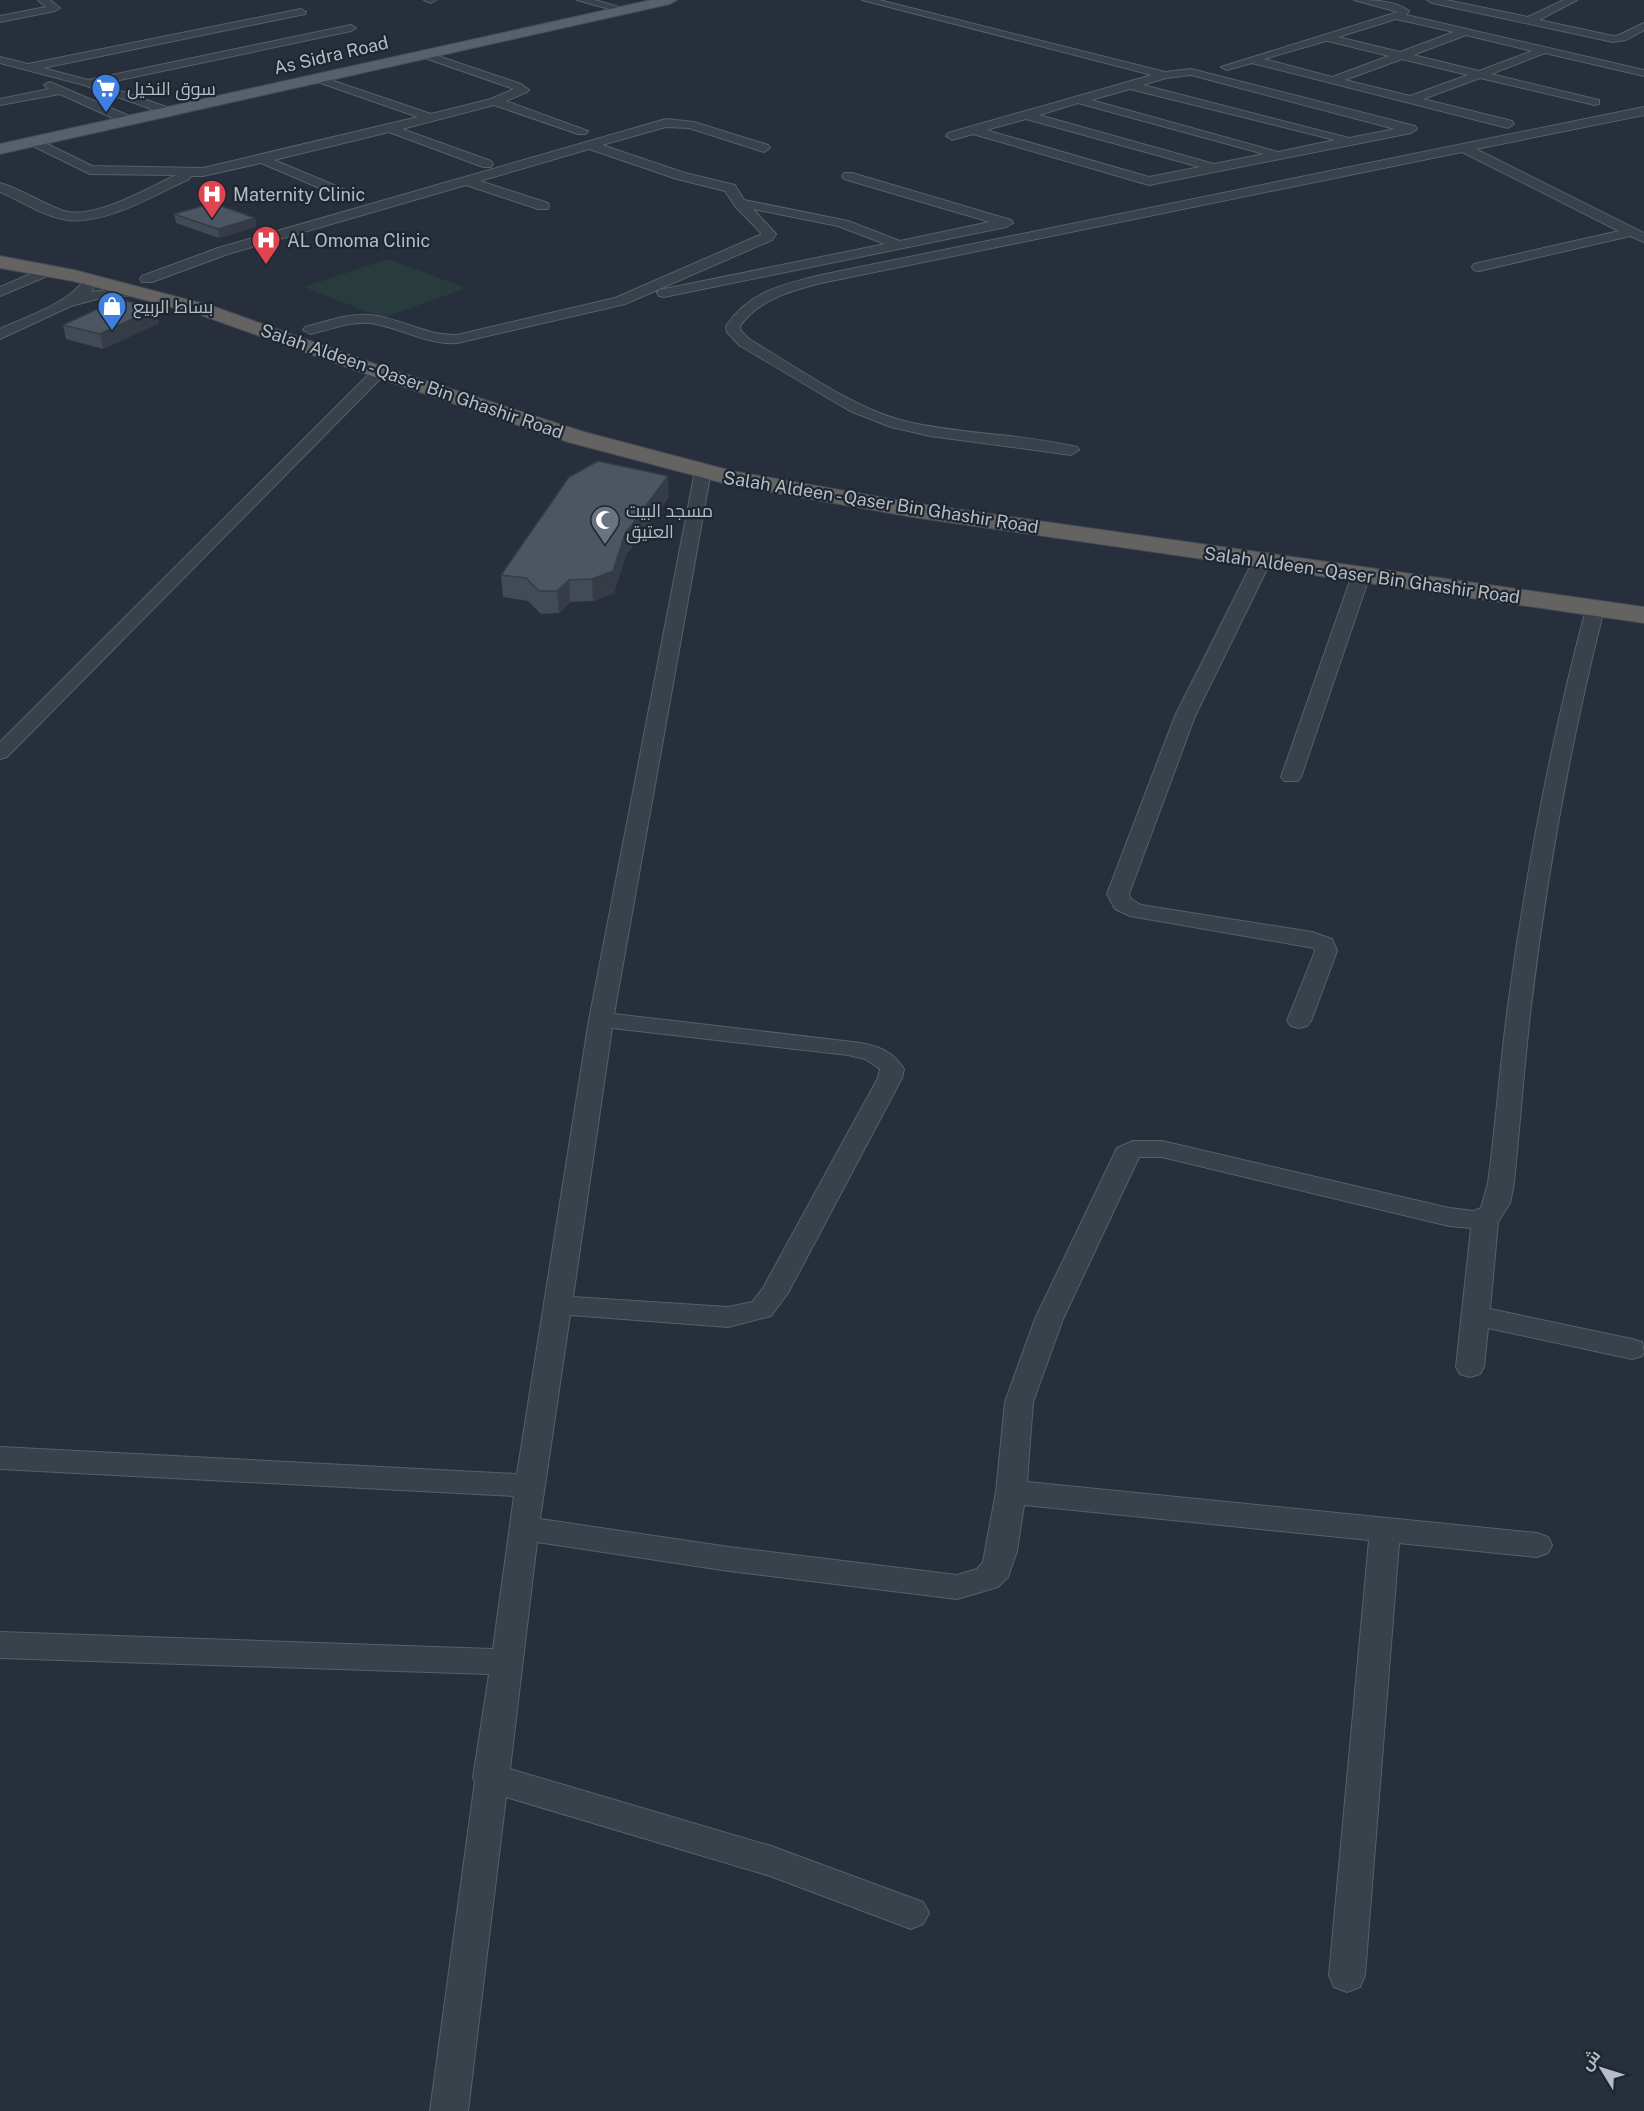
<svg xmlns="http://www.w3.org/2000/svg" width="1644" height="2111" font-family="'Public Sans',Cairo,sans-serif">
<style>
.green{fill:#293c3d}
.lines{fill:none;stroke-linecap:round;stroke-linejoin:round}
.minor-casing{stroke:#575f69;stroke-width:2}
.primary-casing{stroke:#424a54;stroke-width:2}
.trunk-casing{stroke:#444c56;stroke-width:2}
.minor{fill:#39414b;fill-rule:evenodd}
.primary{fill:#57606b;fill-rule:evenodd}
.trunk{fill:#646361;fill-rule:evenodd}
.wall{fill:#414a55}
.shaded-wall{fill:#353c45}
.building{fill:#4c5663;stroke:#353c45;stroke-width:1.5}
.labels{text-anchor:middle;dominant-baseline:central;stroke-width:4.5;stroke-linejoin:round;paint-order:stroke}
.far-street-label{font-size:18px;fill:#b5bcc6;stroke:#1e2630}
.far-poi-label{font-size:18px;fill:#b5bcc6;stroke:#1e2630;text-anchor:start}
</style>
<rect width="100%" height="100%" fill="#262f3b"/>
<polygon class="green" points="388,259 466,288 383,318 304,287"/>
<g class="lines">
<g class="minor-casing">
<g id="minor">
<polygon points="38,0 50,0 60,8 55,11 0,22 0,16 46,7"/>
<polygon points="424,0 436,0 431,3"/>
<polygon points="577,0 595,0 629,10 624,13"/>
<path d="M 862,0 L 879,0 L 1165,72 L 1191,69 L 1415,126 L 1417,129 L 1411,133 L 1149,185 L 973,134 L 952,140 L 946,136 L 948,133 L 1152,75 ZM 1191,75 L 1395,129 L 1349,138 L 1143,85 L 1166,78 ZM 1130,89 L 1335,140 L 1278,152 L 1091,100 ZM 1078,103 L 1264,154 L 1214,164 L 1039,115 ZM 1026,119 L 1200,167 L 1149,177 L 986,130 Z"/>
<path d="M 1354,0 C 1370,0 1396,0 1409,11 L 1406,15 L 1644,70 L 1644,76 L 1545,53 L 1491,74 L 1599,100 L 1599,104 L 1595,105 L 1480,78 L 1423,99 L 1512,121 L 1514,124 L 1508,128 L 1252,63 L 1227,70 L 1221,67 L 1398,12 ZM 1396,19 L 1454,32 L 1400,52 L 1338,37 ZM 1466,35 L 1532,51 L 1479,71 L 1413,55 ZM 1326,41 L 1328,41 L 1389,56 L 1332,77 L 1264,59 ZM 1402,59 L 1468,75 L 1410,96 L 1345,80 Z"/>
<polygon points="1427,0 1446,0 1528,17 1564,0 1577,0 1539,20 1613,36 1619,35 1644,23 1644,30 1626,40 1613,42 1432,3"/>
<polygon points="301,9 306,12 305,14 43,68 88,80 351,25 356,28 351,31 101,84 175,110 175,114 171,116 84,85 0,63 0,57 28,64"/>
<path d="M 423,51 L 521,84 L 529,90 L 527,92 L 506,101 L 588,131 L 586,134 L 578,134 L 494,105 L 402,129 L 491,161 L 493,164 L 491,167 L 483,167 L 389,132 L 274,160 L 355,194 L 356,197 L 355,200 L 350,201 L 261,163 L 203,176 L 191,176 L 189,179 C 157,194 105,225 68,220 C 44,217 22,201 0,192 L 0,183 C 22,189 42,204 64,211 C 94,220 148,188 176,175 L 90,174 L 31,145 L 31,139 L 35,138 L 92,166 L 203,168 L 418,117 L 312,80 L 312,76 L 316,75 L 431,114 L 491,99 L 514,89 L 419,56 L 418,54 Z"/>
<polygon points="50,82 134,118 136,121 134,124 126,124 60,94 0,105 0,99 49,89 44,85"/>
<path d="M 1644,107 L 1644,115 L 1476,149 L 1644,233 L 1644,242 L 1630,236 L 1479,271 L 1474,270 L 1472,267 L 1474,264 L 1619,231 L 1462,152 L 821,283 C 791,291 759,299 740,326 L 741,331 L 749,339 C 795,366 852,408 904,421 C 960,435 1020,433 1077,447 L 1079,450 L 1071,455 L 930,436 L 891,427 L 850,411 L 739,345 L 727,332 L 726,326 C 750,291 782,285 821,275 Z"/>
<path d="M 666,119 L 694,122 L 768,145 L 770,148 L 764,152 L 689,128 L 666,127 L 602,145 L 685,173 L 735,185 L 744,200 L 848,221 L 900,241 L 990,222 L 844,179 L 842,176 L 844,173 L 852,173 L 1011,220 L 1013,223 L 1006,227 L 664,297 L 659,296 L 657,293 L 659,290 L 664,289 L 885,244 L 838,226 L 753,209 L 776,234 L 772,240 L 625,304 L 457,343 C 426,345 400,327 370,323 C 350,321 329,330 310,334 L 303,330 L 305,327 C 325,322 348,313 370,315 C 400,318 426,336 457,335 L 615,298 L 762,234 L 735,206 L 725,191 L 677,179 L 589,149 L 480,181 L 548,203 L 549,206 L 548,209 L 538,209 L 466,185 L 228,254 L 152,282 L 142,282 L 140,279 L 142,276 L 218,248 Z"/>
<polygon points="47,267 52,268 54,271 52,274 0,296 0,287"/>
<path d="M 91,277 L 98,281 L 91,292 L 131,287 L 138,291 L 131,295 L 101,298 L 71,306 L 0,339 L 0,329 C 28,316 68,304 86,278 Z"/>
<polygon points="379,367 384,369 387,372 384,375 7,757 0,759 0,742 374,369"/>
<path d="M 703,466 L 711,471 L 614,1014 L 861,1043 C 881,1047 893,1052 904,1069 L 902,1078 L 788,1293 L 771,1316 L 728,1327 L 570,1315 L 540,1519 L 729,1547 L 957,1575 L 977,1569 L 983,1562 L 996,1492 L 1005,1402 L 1035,1319 L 1117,1148 L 1133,1141 L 1162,1141 L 1449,1208 L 1474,1211 L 1481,1208 L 1488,1183 C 1496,1124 1500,1065 1508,1006 C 1526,872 1551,740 1586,609 L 1589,605 L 1601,605 L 1604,609 C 1571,740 1547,872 1531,1006 C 1524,1065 1520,1124 1514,1183 L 1510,1203 L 1498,1222 L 1490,1309 L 1632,1339 L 1642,1342 L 1644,1352 L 1642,1356 L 1632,1359 L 1488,1328 L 1484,1367 L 1480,1374 L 1470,1377 L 1460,1374 L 1456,1367 L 1471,1228 L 1449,1226 L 1162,1157 L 1139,1157 L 1063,1319 L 1033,1402 L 1027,1482 L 1537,1533 L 1548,1537 L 1552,1545 L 1548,1553 L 1537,1557 L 1399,1543 L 1365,1975 L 1360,1987 L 1347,1992 L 1334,1987 L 1329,1975 L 1369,1540 L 1024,1505 L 1017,1551 L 1008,1577 L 998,1587 L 957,1599 L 729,1571 L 537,1542 L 510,1769 L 771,1846 L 923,1902 L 929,1913 L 923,1924 L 911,1929 L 770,1876 L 506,1797 L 468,2111 L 430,2111 L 475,1781 L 473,1778 L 489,1674 L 0,1658 L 0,1632 L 493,1649 L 514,1496 L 0,1469 L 0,1447 L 517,1474 L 589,1020 L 695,471 ZM 612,1028 L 848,1055 L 865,1059 L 880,1069 L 878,1078 L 763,1288 L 752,1302 L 728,1307 L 573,1297 Z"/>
<polygon points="1262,556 1268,557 1271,561 1195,716 1129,894 1131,899 1141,905 1312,932 1332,939 1337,951 1311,1021 1307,1026 1299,1028 1291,1026 1287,1021 1315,951 1314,948 1130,916 1115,909 1107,894 1175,716 1253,561 1256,557"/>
<polygon points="1361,570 1367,571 1370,575 1301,777 1298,781 1284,781 1281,777 1352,575 1355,571"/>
</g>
</g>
<g class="primary-casing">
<polygon id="primary" points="651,0 677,0 670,4 0,154 0,144"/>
</g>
<g class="trunk-casing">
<polygon id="trunk" points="0,256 74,270 212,306 386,368 584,432 732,471 913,503 1644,607 1644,623 913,517 731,485 568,442 372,376 198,314 73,281 0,268"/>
</g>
<use href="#minor" class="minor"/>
<use href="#primary" class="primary"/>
<use href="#trunk" class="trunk"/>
</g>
<g class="wall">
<polygon points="174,214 255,218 256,227 219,238 176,223"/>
<polygon points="156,308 159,323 103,349 66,339 63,325"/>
<polygon points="669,497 626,555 614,593 593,601 570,602 559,613 541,614 528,601 503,597 501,575"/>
</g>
<g class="shaded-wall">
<polygon points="255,218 256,227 219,238 218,229"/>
<polygon points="156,308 159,323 103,349 100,334"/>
<polygon points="668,476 669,497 626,555 614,593 593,601 592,579"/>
<polygon points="569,580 570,602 559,613 557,591"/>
</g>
<g class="building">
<polygon points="213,203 255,218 218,229 174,214"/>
<polygon points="119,299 156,308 100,334 63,325"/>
<polygon points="598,461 668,476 625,534 613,571 592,579 569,580 557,591 539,591 526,578 501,575 569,477"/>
</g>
<defs>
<g id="supermarket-pin" transform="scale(1.5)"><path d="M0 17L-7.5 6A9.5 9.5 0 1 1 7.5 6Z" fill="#3f7fe0" stroke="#1e2630"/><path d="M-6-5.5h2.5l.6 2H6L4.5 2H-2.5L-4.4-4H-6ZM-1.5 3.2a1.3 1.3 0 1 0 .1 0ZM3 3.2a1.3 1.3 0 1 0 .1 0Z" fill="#fff"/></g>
<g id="hospital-pin" transform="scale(1.5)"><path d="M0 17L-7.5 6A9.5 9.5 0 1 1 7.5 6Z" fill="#e0444e" stroke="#1e2630"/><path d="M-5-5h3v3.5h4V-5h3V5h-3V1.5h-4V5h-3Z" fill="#fff"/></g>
<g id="shop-pin" transform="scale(1.5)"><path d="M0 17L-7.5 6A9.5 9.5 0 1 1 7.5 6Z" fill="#3f7fe0" stroke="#1e2630"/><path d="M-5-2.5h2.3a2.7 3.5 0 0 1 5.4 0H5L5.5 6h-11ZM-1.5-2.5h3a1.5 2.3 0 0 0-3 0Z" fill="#fff"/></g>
<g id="mosque-pin" transform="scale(1.5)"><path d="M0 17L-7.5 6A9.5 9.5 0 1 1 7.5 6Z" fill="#6b7280" stroke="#1e2630"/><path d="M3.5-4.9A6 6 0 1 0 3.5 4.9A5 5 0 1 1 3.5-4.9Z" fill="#fff"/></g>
</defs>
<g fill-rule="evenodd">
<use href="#supermarket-pin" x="106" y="88"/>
<use href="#hospital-pin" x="212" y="194"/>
<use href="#hospital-pin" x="266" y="240"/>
<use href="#shop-pin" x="112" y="306"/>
<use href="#mosque-pin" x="605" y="520"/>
</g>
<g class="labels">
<g class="far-street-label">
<text transform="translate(331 55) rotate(-13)">As Sidra Road</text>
<text transform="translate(412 381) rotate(19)">Salah Aldeen - Qaser Bin Ghashir Road</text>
<text transform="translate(881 502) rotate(9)">Salah Aldeen - Qaser Bin Ghashir Road</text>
<text transform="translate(1362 575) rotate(8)">Salah Aldeen - Qaser Bin Ghashir Road</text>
</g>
<g class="far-poi-label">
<text x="127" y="88">سوق النخيل</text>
<text x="233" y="194">Maternity Clinic</text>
<text x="287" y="240">AL Omoma Clinic</text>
<text x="133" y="306">بساط الربيع</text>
<text x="626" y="510">مسجد البيت<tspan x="626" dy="21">العتيق</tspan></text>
</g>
</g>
<g transform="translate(1602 2069) rotate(308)" stroke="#1e2630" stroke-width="4.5" paint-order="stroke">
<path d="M0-4.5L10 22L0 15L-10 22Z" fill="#b5bcc6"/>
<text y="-9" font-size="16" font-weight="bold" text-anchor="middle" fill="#b5bcc6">ش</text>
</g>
</svg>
